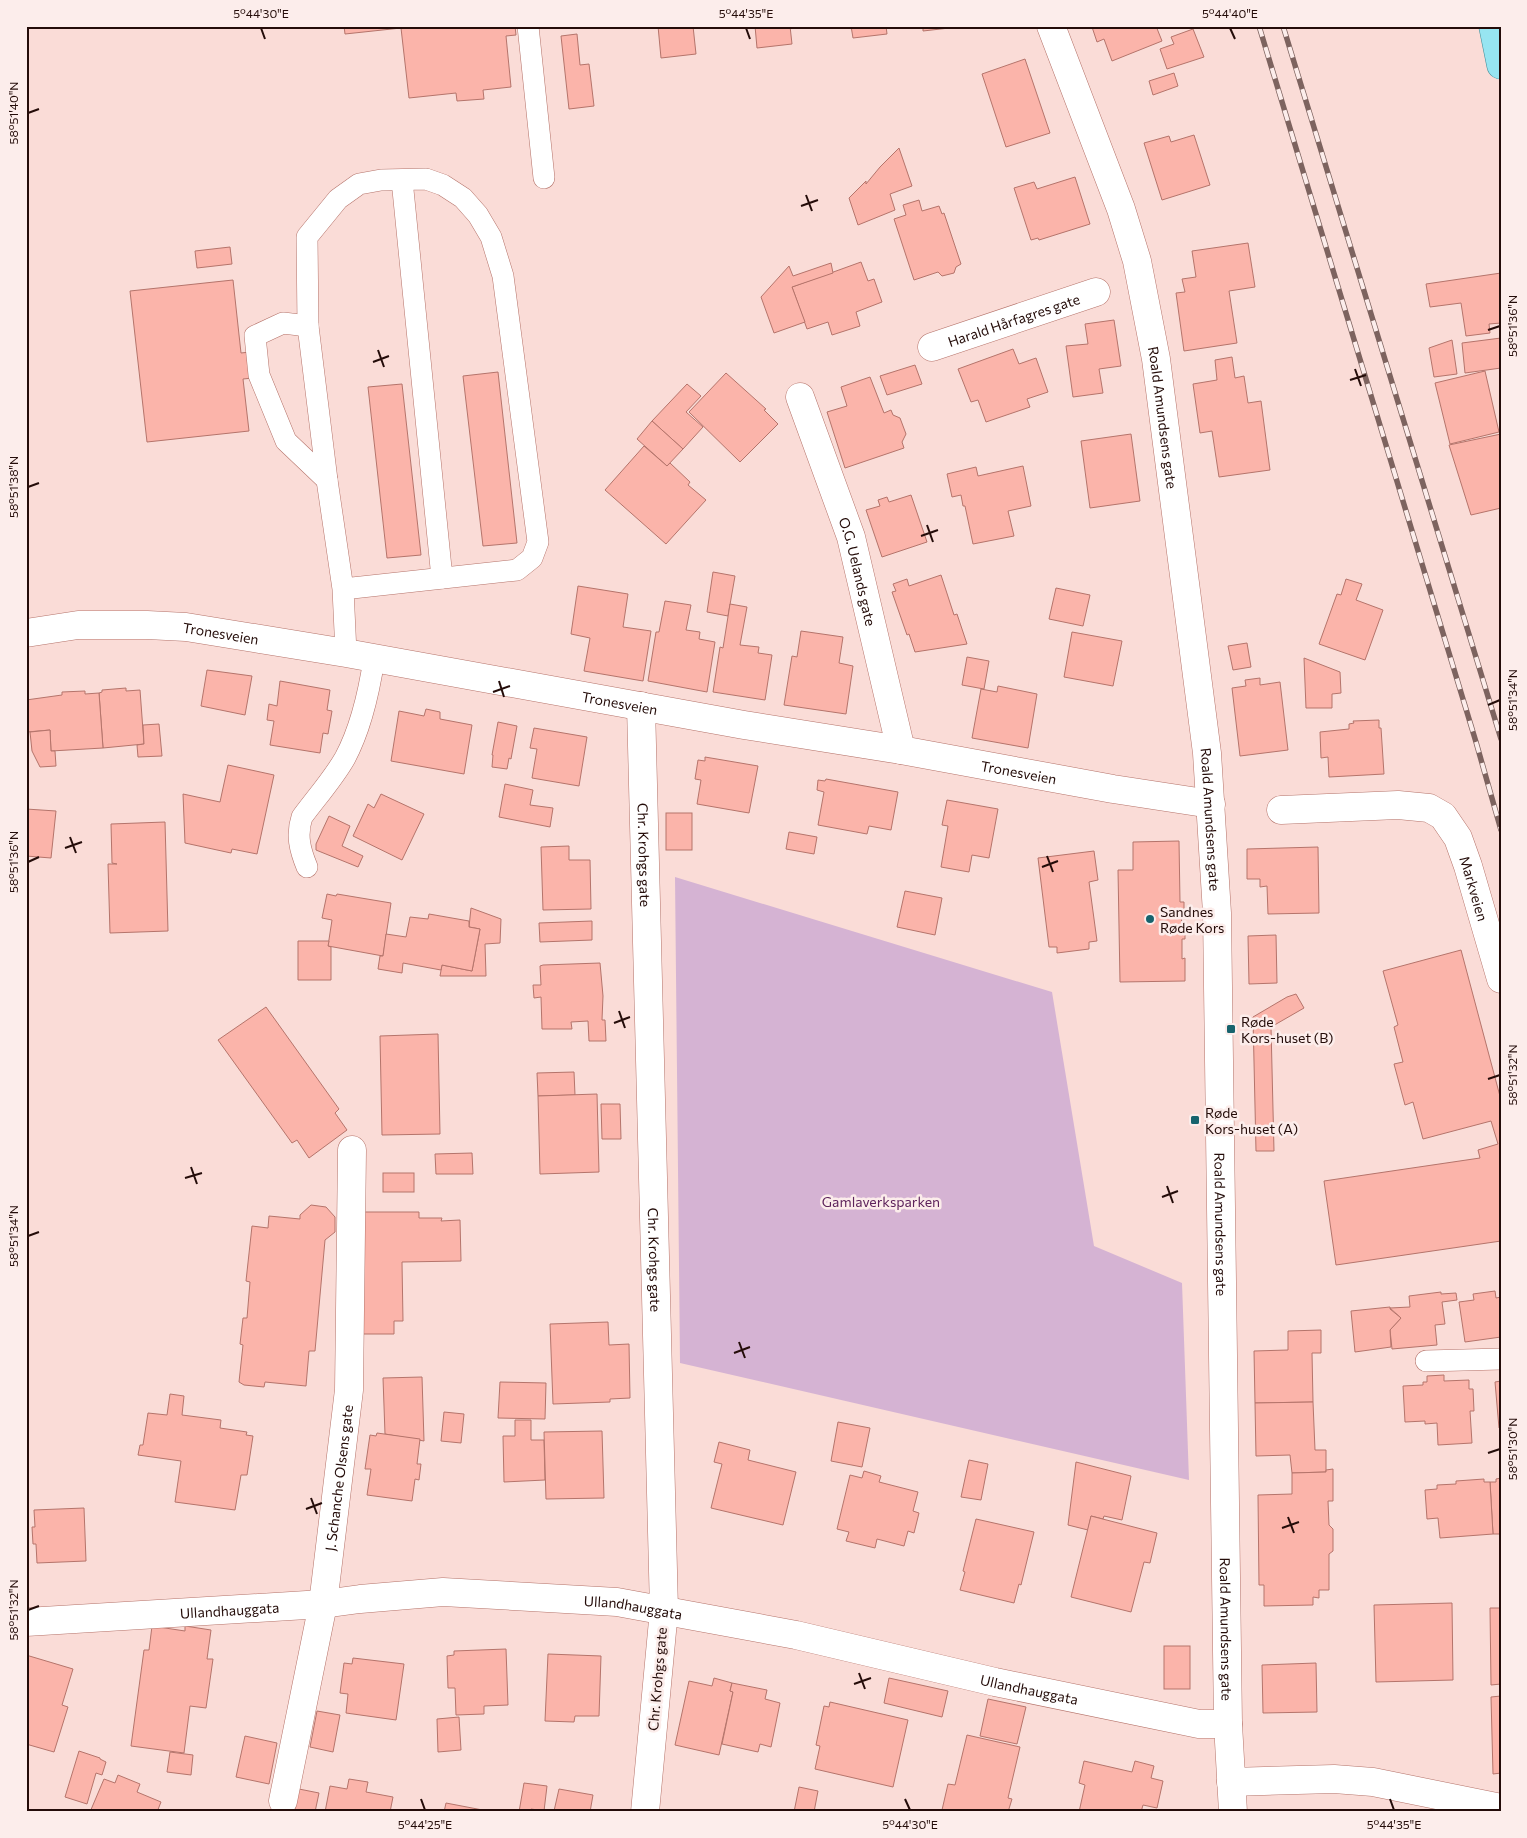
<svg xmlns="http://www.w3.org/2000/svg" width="1527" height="1838" font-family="Commissioner,sans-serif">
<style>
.green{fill:#d5b3d3}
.building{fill:#fbb4aa;stroke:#b5746b}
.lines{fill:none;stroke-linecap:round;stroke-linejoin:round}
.lane-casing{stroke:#b5736a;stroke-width:22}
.street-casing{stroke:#b5736a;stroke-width:29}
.secondary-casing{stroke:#b5736a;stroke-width:29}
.primary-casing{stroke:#418e99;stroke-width:29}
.lane{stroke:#fff;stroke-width:21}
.street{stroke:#fff;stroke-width:28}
.secondary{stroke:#fff;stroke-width:28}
.primary{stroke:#97e5f1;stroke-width:28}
.rail-casing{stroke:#7d635f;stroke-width:5.5}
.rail{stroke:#fcedeb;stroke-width:4;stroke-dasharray:11;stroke-linecap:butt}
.ticks{fill:none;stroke:#240c09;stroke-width:2}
.poi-dot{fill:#17636d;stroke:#fcedeb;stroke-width:2}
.labels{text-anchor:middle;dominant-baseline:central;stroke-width:5;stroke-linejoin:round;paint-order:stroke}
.street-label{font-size:14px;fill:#240c09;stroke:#fcedeb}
.poi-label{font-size:14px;fill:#240c09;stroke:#fcedeb;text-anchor:start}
.park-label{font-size:14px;fill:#5d235c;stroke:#fcedeb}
.neatline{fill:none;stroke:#240c09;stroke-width:2}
.ticks-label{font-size:12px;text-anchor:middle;fill:#240c09}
</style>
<rect width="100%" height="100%" fill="#fadcd7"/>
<polygon class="green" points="675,877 1052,992 1094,1246 1182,1283 1189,1480 680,1363"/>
<g class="building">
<polygon points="344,26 515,26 516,35 506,36 511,87 483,90 484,99 457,101 456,93 409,98 401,28 345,34"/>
<polygon points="658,26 693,26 696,54 661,58"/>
<polygon points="755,26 790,26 792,44 757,48"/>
<polygon points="851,26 886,26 887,34 853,38"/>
<polygon points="923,26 958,26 958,27 923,31"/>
<polygon points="1094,26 1156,26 1162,41 1112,61 1104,39 1097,42 1092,27"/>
<polygon points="1193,29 1204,57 1167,69 1160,49 1174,44 1171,37"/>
<polygon points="577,34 580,65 589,64 594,106 569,109 561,36"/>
<polygon points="1025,59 1050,133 1006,147 982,74"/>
<polygon points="1174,73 1178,86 1153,95 1149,81"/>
<polygon points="1194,135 1210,185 1162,200 1144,143 1169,136 1171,142"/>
<polygon points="899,148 912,186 890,194 895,210 858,225 849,198 866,181 866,184 880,167"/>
<polygon points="1075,177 1090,224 1039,240 1038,238 1031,240 1014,188 1034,182 1037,189"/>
<polygon points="919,200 922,211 939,206 942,214 944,213 961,264 956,267 954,273 942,276 938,272 914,280 894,219 906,215 903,205"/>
<polygon points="1248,243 1255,287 1229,291 1237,343 1184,351 1176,293 1185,292 1182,279 1196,277 1192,251"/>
<polygon points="230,247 232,264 197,268 195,251"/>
<polygon points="861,262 868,281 874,279 882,302 856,312 860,326 832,335 828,322 807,329 792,287"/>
<polygon points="831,263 833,273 792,287 805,322 774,333 761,297 789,266 793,276"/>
<polygon points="1501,273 1501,323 1489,324 1490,333 1466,336 1461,303 1430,307 1426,284"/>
<polygon points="233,280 241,353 250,352 253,378 243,379 249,431 147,442 130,291"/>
<polygon points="1114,320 1121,366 1099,369 1103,393 1073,397 1066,346 1088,344 1085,324"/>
<polygon points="1501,338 1501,368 1465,373 1462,343"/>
<polygon points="1452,340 1457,374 1434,377 1429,348"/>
<polygon points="1013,349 1019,364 1036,358 1048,392 1027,399 1030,407 986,422 978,400 971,402 958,369"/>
<polygon points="1232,357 1235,378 1244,376 1248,403 1261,401 1270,470 1219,477 1212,431 1200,433 1193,384 1217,380 1215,360"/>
<polygon points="915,365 922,384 887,395 880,376"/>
<polygon points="1485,371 1499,432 1450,444 1435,383"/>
<polygon points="498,372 517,543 483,546 463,376"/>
<polygon points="726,373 766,409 764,410 778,424 740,462 689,412"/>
<polygon points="870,377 884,413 891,410 893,415 900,418 906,434 902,442 904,448 845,468 827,412 847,406 841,387"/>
<polygon points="402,384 421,555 387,558 368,387"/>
<polygon points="687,384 701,396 686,412 703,427 683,449 652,421"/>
<polygon points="652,421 683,449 667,466 637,439"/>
<polygon points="1131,434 1140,501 1090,508 1081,441"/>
<polygon points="1501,434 1501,508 1471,515 1449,445"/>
<polygon points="644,446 667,466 670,463 690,482 688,485 706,500 666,544 605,490"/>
<polygon points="1023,466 1031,506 1008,511 1014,536 973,544 965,506 963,506 961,495 952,497 947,474 976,467 978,476"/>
<polygon points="911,495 927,542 882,557 866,510 880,506 878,500 887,497 889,502"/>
<polygon points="713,572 735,576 728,616 707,612"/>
<polygon points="941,575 954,615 957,614 967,644 915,652 909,634 907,635 892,592 896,591 893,584 907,579 909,586"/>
<polygon points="1346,579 1362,584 1356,600 1383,610 1365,660 1319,644 1337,594 1341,595"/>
<polygon points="578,586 628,594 623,627 651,631 643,681 584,671 590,638 571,634"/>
<polygon points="1056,588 1090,595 1083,626 1049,619"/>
<polygon points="665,601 691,605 686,630 700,632 699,639 715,642 707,692 648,681 656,632 659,632"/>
<polygon points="730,604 747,607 740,645 759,647 758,653 772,655 765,700 713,692 720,647 723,648"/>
<polygon points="801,631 843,637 839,663 853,666 846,714 784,705 792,656 797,657"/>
<polygon points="1072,632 1122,641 1113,686 1064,677"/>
<polygon points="1247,643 1251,667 1233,670 1228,646"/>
<polygon points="967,657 989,661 984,689 962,685"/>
<polygon points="1304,658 1340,672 1341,693 1332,694 1332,708 1306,708"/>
<polygon points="207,670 252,676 245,715 201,706"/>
<polygon points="1260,678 1260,685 1280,682 1288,750 1240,756 1232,688 1246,686 1245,680"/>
<polygon points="280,681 330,690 327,710 332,711 328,734 323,733 320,753 270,745 274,721 267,720 269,704 277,706"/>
<polygon points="998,686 1037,694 1028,748 972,738 981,689 997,692"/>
<polygon points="126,688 126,691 140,690 144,744 103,748 99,693 102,692 102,690"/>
<polygon points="85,691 85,694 99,693 103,748 51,751 50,730 27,732 26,700 62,695 62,692"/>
<polygon points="426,709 440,712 440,719 472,725 464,774 391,761 399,711 424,716"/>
<polygon points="1379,720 1379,728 1381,728 1384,774 1329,777 1328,757 1321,758 1320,732 1349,729 1349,724 1354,723 1353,721"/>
<polygon points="498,722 517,726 511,759 509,758 507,769 492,767 493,755 492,755"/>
<polygon points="159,724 162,756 138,757 137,745 144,744 143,725"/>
<polygon points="534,728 587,737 579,786 532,778 537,749 530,748"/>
<polygon points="50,730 51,751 55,751 56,766 40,767 32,751 30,732"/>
<polygon points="705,757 758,766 749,813 697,804 701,780 695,779 698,760 705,761"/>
<polygon points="228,765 274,775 257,854 232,849 231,853 185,843 183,794 220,802"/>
<polygon points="826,779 898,792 891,830 869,826 867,834 818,825 824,792 817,790 818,780 825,781"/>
<polygon points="505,784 533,790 530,805 553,808 550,827 499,817"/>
<polygon points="381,794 424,814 402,860 353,836 368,804 374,808"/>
<polygon points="947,800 998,809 989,858 972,855 969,872 941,867 948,826 942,825"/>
<polygon points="26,809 56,811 51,858 26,856"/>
<rect x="666" y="813" width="26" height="37"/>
<polygon points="329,816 350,826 342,846 363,856 358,867 316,850 316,844"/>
<polygon points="165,822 168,931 110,933 108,864 117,864 112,863 111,824"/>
<polygon points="789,832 817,837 814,854 786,849"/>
<polygon points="1179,841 1180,902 1184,902 1184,910 1181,909 1182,929 1185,928 1185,939 1182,939 1182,959 1185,958 1185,981 1120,982 1118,870 1133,870 1133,842"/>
<polygon points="569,846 569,860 590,860 591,909 543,910 541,847"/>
<polygon points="1318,847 1319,913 1268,914 1267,886 1260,887 1260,879 1247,879 1247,849"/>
<polygon points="1094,851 1098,880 1089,882 1097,941 1089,942 1089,949 1057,953 1057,947 1049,947 1038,858"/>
<polygon points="905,891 942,898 935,935 897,927"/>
<polygon points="327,894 336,896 337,894 391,903 383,956 328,946 332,920 322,918"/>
<polygon points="471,908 501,919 500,943 485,944 486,976 440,976 442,965 472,971 480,929 469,927"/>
<polygon points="429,914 469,921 469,927 480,929 472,971 442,965 441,970 403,963 402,973 378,969 380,956 383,956 386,934 406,937 410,917 428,919"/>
<polygon points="592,921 592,940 540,942 539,923"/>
<polygon points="1276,935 1277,983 1249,984 1248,936"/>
<polygon points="298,941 329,941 328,946 331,947 331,980 298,980"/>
<polygon points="1461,950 1501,1100 1501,1241 1336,1265 1324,1181 1480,1158 1478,1150 1498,1144 1491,1121 1423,1139 1413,1102 1405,1105 1394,1064 1403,1062 1394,1027 1398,1025 1383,971"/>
<polygon points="600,963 603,996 602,1020 605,1020 606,1041 589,1041 588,1021 571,1022 572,1029 542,1029 541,997 534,998 533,985 541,985 540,966 543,965"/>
<polygon points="1296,994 1304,1008 1271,1027 1274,1151 1256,1151 1253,1017 1287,997"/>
<polygon points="266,1007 339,1109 335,1113 347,1130 309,1158 297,1140 292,1143 218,1040"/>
<polygon points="438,1034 440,1134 382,1135 380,1036"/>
<polygon points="574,1072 575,1095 538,1096 537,1073"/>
<polygon points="597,1094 599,1172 540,1174 538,1096"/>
<polygon points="601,1104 620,1104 621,1139 602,1139"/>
<polygon points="472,1153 473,1174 436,1174 435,1154"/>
<rect x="383" y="1173" width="31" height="19"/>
<polygon points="311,1205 326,1207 335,1217 335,1232 325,1240 315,1351 309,1351 306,1386 265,1382 264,1387 244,1385 239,1382 243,1345 240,1344 243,1318 247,1318 250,1282 246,1281 252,1226 268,1228 269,1216 300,1219 300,1215"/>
<polygon points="363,1212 419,1212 419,1218 442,1218 441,1221 460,1220 461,1261 402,1262 403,1321 394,1321 394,1334 361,1334"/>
<polygon points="1495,1291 1496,1298 1501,1297 1501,1337 1465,1342 1459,1302 1474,1300 1473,1294"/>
<polygon points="1441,1292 1441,1294 1456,1293 1457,1300 1442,1302 1445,1324 1435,1325 1437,1345 1392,1349 1390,1330 1401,1318 1390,1308 1410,1307 1409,1296"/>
<polygon points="1390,1307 1390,1309 1401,1318 1390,1330 1391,1347 1355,1352 1351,1311"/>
<polygon points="608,1322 609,1345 629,1344 630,1398 610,1399 610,1402 553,1404 550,1324"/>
<polygon points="1321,1330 1321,1353 1312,1353 1313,1402 1255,1403 1254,1351 1288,1350 1288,1331"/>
<polygon points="1444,1375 1444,1381 1469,1380 1469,1389 1473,1389 1474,1411 1470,1411 1472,1443 1438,1445 1437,1423 1425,1424 1425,1421 1405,1422 1403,1386 1423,1385 1423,1382 1427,1382 1427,1376"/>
<polygon points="422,1377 424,1441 385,1434 383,1378"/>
<polygon points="1501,1381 1501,1428 1499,1428 1495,1382"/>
<polygon points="500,1382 546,1383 545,1419 498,1418"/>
<polygon points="170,1394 184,1396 182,1415 221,1420 220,1428 247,1432 246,1435 253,1436 247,1475 241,1475 235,1510 175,1502 181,1461 138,1455 140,1445 143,1445 148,1413 167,1415"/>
<polygon points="1313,1402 1315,1450 1326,1450 1326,1472 1292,1473 1290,1455 1256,1456 1255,1403"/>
<polygon points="444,1412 464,1414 461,1443 441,1441"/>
<polygon points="515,1420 531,1420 531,1440 544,1440 545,1480 504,1482 503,1436 515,1436"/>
<polygon points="838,1422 870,1428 862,1467 831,1461"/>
<polygon points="602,1431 604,1498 546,1499 544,1432"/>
<polygon points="377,1433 420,1439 417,1464 421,1464 419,1480 415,1479 412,1501 367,1495 371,1469 365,1469 370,1435 376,1436"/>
<polygon points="719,1442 750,1450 748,1460 796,1472 783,1525 711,1508 722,1464 714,1462"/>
<polygon points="969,1460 988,1464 981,1500 961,1497"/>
<polygon points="1076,1462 1131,1476 1122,1520 1104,1516 1103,1519 1091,1516 1088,1530 1068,1525"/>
<polygon points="1333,1469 1333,1501 1328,1501 1329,1525 1333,1529 1333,1551 1329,1554 1329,1590 1319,1590 1319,1598 1313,1597 1313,1605 1264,1606 1264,1585 1259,1585 1258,1495 1292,1494 1292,1473 1326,1472 1326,1470"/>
<polygon points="864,1471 881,1476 879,1482 918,1492 913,1511 919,1513 914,1533 908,1531 904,1546 877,1539 875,1548 846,1541 849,1532 837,1529 850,1475 862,1478"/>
<polygon points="1501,1478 1501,1534 1493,1534 1490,1482 1496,1482 1496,1479"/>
<polygon points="1484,1479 1484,1482 1490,1482 1493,1534 1440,1538 1438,1518 1427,1519 1425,1490 1437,1489 1437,1485 1456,1484 1456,1481"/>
<polygon points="84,1508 86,1561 37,1563 36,1544 33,1544 32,1527 35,1527 34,1510"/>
<polygon points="1091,1516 1157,1533 1150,1563 1144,1562 1131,1612 1071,1597"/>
<polygon points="976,1519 1034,1532 1021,1585 1019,1584 1014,1603 960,1590 965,1572 963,1571"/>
<polygon points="1452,1603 1453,1680 1376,1682 1374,1605"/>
<polygon points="1490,1608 1501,1608 1501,1684 1491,1685"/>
<polygon points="152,1626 185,1631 185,1626 211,1630 207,1659 213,1659 206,1708 190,1706 184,1753 131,1746 144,1650 149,1650"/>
<rect x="1164" y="1646" width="26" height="43"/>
<polygon points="506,1649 508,1705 484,1706 484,1714 456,1715 455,1688 448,1688 447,1656 454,1655 454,1651"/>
<polygon points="548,1654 601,1656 599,1716 575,1716 574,1722 545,1721"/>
<polygon points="26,1655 73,1669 62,1705 68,1707 54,1752 26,1744 28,1720 26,1720"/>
<polygon points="353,1658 404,1664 396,1720 346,1713 348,1694 340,1693 344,1663 352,1664"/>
<polygon points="1316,1663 1317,1712 1263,1713 1262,1665"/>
<polygon points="714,1678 732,1683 730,1691 733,1692 719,1755 675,1745 689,1681 712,1686"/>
<polygon points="889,1678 948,1691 942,1717 884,1703"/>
<polygon points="732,1683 767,1690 765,1699 780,1703 771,1747 760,1744 758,1752 722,1744 733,1692 730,1691"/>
<polygon points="1501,1696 1501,1773 1493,1774 1491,1697"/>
<polygon points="988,1699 1026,1707 1017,1744 980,1736"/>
<polygon points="830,1702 908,1720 893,1787 815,1769 820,1746 816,1745 824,1706 829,1707"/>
<polygon points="317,1711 340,1715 333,1752 310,1747"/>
<polygon points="459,1717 461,1750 438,1752 437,1719"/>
<polygon points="967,1735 1020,1747 1008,1798 1012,1799 1008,1812 952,1812 942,1810 948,1784 955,1785"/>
<polygon points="245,1736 277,1743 269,1784 236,1777"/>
<polygon points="79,1751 100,1758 100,1759 106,1762 102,1775 96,1773 87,1804 65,1797"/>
<polygon points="170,1752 193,1755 191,1775 167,1772"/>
<polygon points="1084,1761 1132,1772 1135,1761 1154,1766 1151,1778 1163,1781 1157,1808 1143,1805 1141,1812 1079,1812 1085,1785 1079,1783"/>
<polygon points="118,1775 140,1784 137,1792 161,1802 157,1812 90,1812 104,1779 115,1783"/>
<polygon points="349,1779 368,1782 366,1792 393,1797 390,1812 325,1812 330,1786 347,1789"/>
<polygon points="524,1783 547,1786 544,1811 531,1809 530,1812 519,1812"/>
<polygon points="799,1787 818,1791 814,1812 794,1812"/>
<polygon points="299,1789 319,1793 315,1812 294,1812"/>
<polygon points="559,1789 593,1795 590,1812 563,1810 563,1812 554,1811"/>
<polygon points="446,1803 493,1812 444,1812"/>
</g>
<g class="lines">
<g class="lane-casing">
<g id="lane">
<polyline points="528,26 544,178"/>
<polyline points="402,180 442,578"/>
<polyline points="308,326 283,323 255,336 259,375 286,441 327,480"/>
<polyline points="343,589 517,570 532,558 538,542 503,276 491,237 478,215 463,198 443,185 426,179 381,180 359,184 338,199 307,237 308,326 327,480 343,589 346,653"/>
<path d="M 307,867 C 300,850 296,835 302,817 C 316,798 333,779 345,758 C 361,728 369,692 374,659"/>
<polyline points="1426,1361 1501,1359"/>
</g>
</g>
<g class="street-casing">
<g id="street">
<path id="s1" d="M 932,347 L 1096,292"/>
<path id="s2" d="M 800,397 L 851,537 L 901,750"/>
<path id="s3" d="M 26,633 L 78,625 L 147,625 L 186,627 L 346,653 L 744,725 L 901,750 L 1113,789 L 1211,804"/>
<path id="s4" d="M 641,706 L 664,1610 L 645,1812"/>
<path id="s5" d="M 1281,810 L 1398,805 L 1429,808 L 1443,816 L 1458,838 L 1468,866 L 1501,979"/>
<path id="s6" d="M 26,1622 L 323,1604 L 360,1599 L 443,1592 L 617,1602 L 796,1635 L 995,1682 L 1199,1724 L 1228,1724"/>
<polyline points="1231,1782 1334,1779 1373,1782 1501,1808"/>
<path id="s7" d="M 283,1801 L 323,1604 L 349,1390 L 352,1150"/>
</g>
</g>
<g class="secondary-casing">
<g id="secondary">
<path id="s8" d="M 1051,26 L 1121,209 L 1137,261 L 1156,359 L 1207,753 L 1217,913 L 1228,1724 L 1233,1812"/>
</g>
</g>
<g class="primary-casing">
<polyline id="primary" points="1493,26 1501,65"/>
</g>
<use href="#lane" class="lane"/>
<use href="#street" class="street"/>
<use href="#secondary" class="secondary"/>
<use href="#primary" class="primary"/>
<g class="rail-casing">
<g id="rail">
<polyline points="1259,26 1476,742 1501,830"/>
<polyline points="1283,26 1501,739"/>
</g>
</g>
<use href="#rail" class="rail"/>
</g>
<path class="ticks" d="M 261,28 L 265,39M 746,28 L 750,39M 1230,28 L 1235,39M 28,113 L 39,109M 806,195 L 812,211M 801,206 L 818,200M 1488,330 L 1500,326M 378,350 L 384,367M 373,362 L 389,356M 1355,369 L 1361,386M 1350,380 L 1366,375M 28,487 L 39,483M 927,525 L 933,542M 921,536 L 938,530M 499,681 L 504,697M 493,692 L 510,686M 1488,705 L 1500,700M 70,837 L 76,853M 65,848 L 82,842M 1047,856 L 1053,872M 28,862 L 39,857M 1042,867 L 1058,861M 619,1011 L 625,1028M 614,1023 L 630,1017M 1488,1079 L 1500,1075M 191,1167 L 197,1184M 185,1178 L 202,1173M 1167,1186 L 1173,1203M 1162,1197 L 1178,1191M 28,1236 L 39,1232M 739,1342 L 745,1358M 734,1353 L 750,1347M 1488,1453 L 1500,1449M 311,1498 L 317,1514M 306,1509 L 322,1503M 1288,1517 L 1294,1533M 1282,1528 L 1299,1522M 28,1610 L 39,1606M 859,1673 L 865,1689M 854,1684 L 871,1678M 421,1799 L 425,1810M 905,1799 L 910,1810M 1390,1799 L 1394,1810"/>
<g class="poi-dot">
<circle cx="1150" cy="919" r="5"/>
<rect x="1226" y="1024" width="10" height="10" rx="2.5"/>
<rect x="1190" y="1115" width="10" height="10" rx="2.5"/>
</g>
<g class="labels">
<g class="street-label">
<text stroke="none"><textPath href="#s1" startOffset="86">Harald Hårfagres gate</textPath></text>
<text stroke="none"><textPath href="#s8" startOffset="409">Roald Amundsens gate</textPath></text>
<text stroke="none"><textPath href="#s2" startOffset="184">O.G. Uelands gate</textPath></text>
<text stroke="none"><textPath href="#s3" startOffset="196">Tronesveien</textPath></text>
<text stroke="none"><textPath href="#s3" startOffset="601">Tronesveien</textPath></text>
<text stroke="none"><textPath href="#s3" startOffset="1006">Tronesveien</textPath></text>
<text stroke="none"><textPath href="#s8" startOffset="814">Roald Amundsens gate</textPath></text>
<text stroke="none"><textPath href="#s4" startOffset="149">Chr. Krohgs gate</textPath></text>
<text stroke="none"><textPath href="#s5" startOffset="244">Markveien</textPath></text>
<text stroke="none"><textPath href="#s8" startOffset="1219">Roald Amundsens gate</textPath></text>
<text stroke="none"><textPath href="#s4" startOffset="554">Chr. Krohgs gate</textPath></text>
<text stroke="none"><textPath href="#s7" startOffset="328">J. Schanche Olsens gate</textPath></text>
<text stroke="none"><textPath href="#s6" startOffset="609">Ullandhauggata</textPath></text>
<text stroke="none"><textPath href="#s6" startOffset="204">Ullandhauggata</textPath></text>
<text stroke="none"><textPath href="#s8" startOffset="1624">Roald Amundsens gate</textPath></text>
<text transform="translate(657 1679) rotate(-85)">Chr. Krohgs gate</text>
<text stroke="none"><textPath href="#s6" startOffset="1014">Ullandhauggata</textPath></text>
</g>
<g class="poi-label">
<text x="1160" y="911">Sandnes<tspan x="1160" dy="16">Røde Kors</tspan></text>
<text x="1241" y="1021">Røde<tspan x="1241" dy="16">Kors-huset (B)</tspan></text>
<text x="1205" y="1112">Røde<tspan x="1205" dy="16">Kors-huset (A)</tspan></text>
</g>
<g class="park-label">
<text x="881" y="1201">Gamlaverksparken</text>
</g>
</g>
<rect width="1527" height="1838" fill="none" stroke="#fcedeb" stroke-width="55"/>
<rect x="28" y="28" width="1472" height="1782" class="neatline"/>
<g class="ticks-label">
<text x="261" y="18">5°44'30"E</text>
<text x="746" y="18">5°44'35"E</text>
<text x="1230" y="18">5°44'40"E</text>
<text transform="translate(14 113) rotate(-90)" y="4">58°51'40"N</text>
<text transform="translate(1513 326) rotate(-90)" y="4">58°51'36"N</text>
<text transform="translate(14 487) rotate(-90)" y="4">58°51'38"N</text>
<text transform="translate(1513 700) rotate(-90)" y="4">58°51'34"N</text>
<text transform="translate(14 862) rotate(-90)" y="4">58°51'36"N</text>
<text transform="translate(1513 1075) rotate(-90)" y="4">58°51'32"N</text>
<text transform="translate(14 1236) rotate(-90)" y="4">58°51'34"N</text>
<text transform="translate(1513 1449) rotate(-90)" y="4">58°51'30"N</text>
<text transform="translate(14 1610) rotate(-90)" y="4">58°51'32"N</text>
<text x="425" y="1829">5°44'25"E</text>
<text x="910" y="1829">5°44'30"E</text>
<text x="1394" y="1829">5°44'35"E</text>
</g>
</svg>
